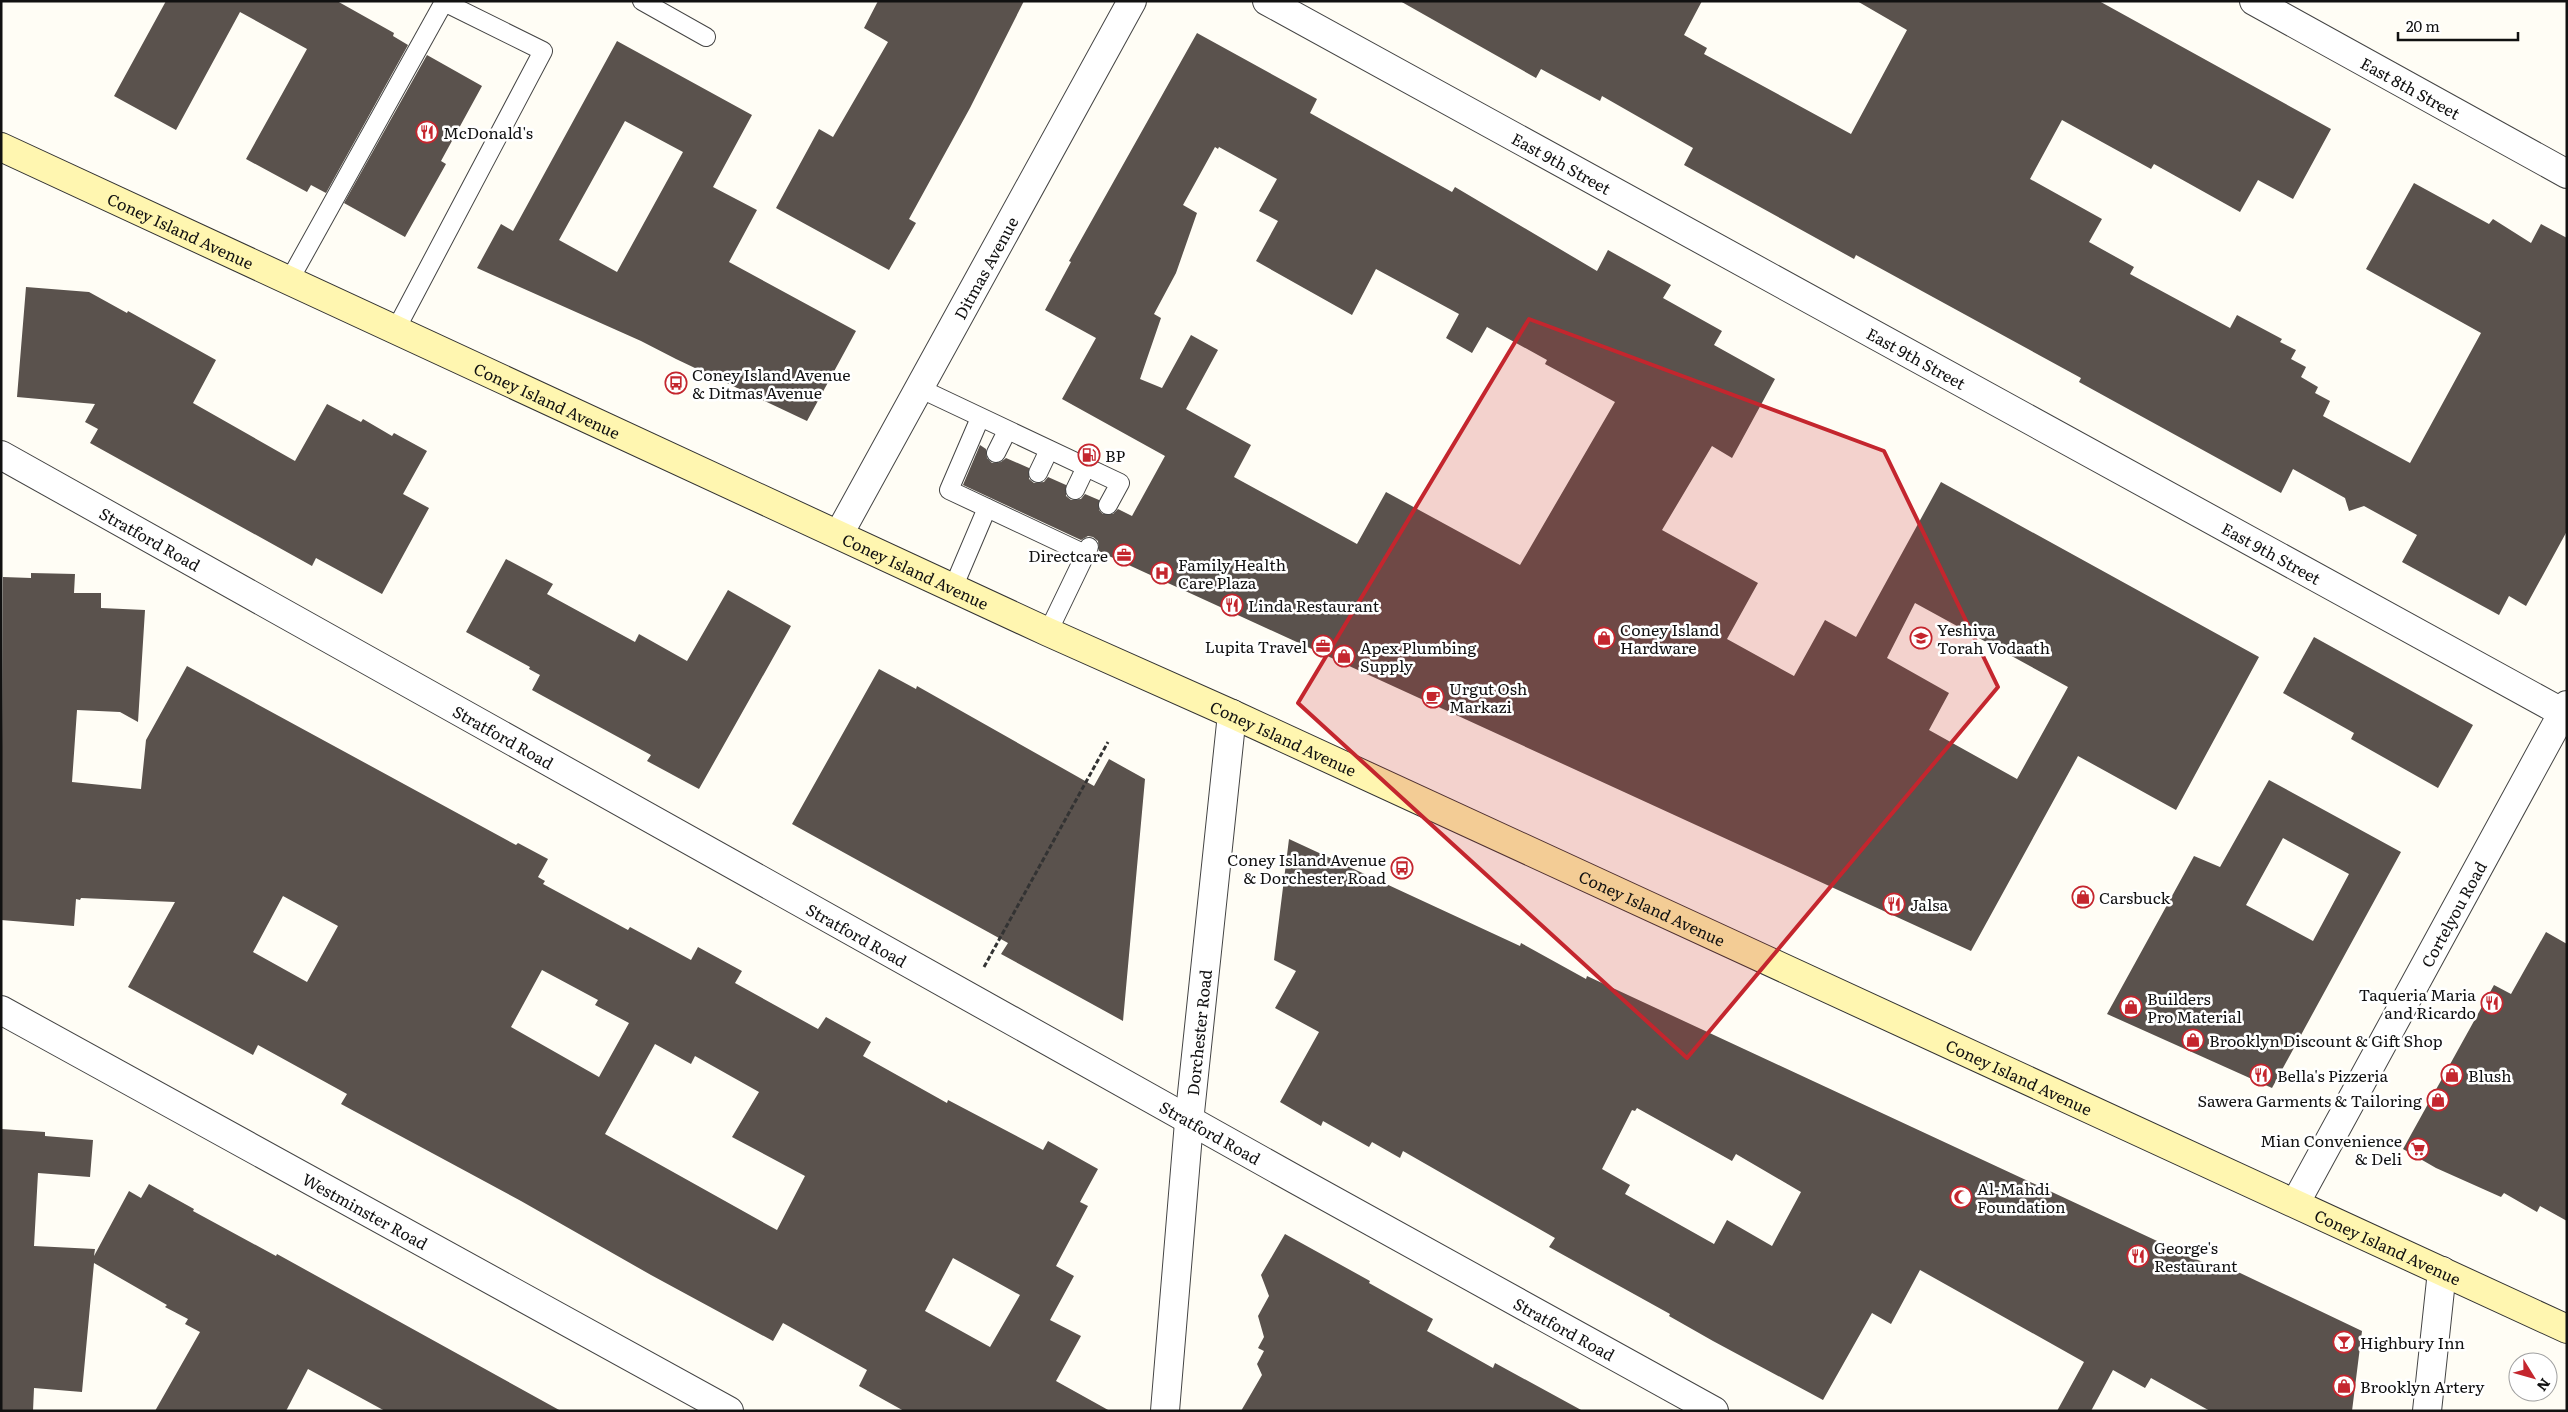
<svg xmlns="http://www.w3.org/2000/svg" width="2568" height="1412" font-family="Literata,serif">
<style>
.building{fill:#5a524d;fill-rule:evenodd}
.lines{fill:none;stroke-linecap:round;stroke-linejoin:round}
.service-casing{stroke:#444;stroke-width:20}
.minor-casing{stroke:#444;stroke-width:30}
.secondary-casing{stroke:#333;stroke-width:30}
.path{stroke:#333;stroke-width:3;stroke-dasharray:5 2.5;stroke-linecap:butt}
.service{stroke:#fff;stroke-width:18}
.minor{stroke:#fff;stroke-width:28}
.secondary{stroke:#fff6b0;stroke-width:28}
.marked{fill:#c4262e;fill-opacity:0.2;stroke:#c4262e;stroke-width:4;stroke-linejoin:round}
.labels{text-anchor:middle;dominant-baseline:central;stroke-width:5;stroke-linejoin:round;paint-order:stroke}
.street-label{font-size:16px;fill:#111;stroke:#fff}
.poi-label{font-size:16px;fill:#111;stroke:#fff;text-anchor:start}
</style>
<rect width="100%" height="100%" fill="#fffdf5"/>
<g class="building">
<polygon points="166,1 337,1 394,33 393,36 408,45 326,193 311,185 307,192 246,159 307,49 240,12 176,130 114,96"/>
<polygon points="878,1 1024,1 970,108 909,219 916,223 889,270 776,208 819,129 833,137 888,42 864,28"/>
<polygon points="1400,1 1702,1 1684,35 1707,48 1704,54 1851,134 1907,30 1857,1 2099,1 2331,129 2293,199 2258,180 2240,212 2154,164 2151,169 2062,120 2030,179 2102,219 2089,242 2134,267 2130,274 2230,328 2237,315 2282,339 2280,342 2296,350 2291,359 2306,367 2301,377 2318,387 2315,393 2330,401 2323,416 2410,463 2481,333 2366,269 2414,183 2489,224 2493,219 2531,243 2541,224 2567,238 2567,531 2526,606 2509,596 2499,615 2402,562 2417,535 2364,506 2349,511 2345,498 2293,469 2281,493 2079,382 2081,378 1856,255 1854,259 1684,165 1693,148 1602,96 1600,101 1541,69 1536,78"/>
<path d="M 1197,33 L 1317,99 L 1310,113 L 1452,192 L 1455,187 L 1597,271 L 1608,250 L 1671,285 L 1663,298 L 1722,331 L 1714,345 L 1775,379 L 1732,458 L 1712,446 L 1662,530 L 1758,583 L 1727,639 L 1794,676 L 1825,620 L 1856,637 L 1941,482 L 2259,657 L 2176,810 L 2078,756 L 1971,951 L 1109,556 L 1099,551 L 1098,541 L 1093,537 L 1088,536 L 1081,540 L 963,485 L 980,445 L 986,449 L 987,458 L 992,463 L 1001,462 L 1006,458 L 1029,468 L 1029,479 L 1034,483 L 1044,482 L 1048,477 L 1066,485 L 1066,496 L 1071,500 L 1081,499 L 1085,494 L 1099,500 L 1099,510 L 1103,514 L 1113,514 L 1118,509 L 1132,516 L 1165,456 L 1062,399 L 1096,338 L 1045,310 L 1071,262 L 1069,261 ZM 1215,147 L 1218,149 L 1219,147 L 1277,179 L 1259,211 L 1278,221 L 1256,261 L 1352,315 L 1376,269 L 1459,314 L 1446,338 L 1472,353 L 1487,327 L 1547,360 L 1545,364 L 1615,402 L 1520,565 L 1386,492 L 1357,544 L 1234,477 L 1251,445 L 1186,409 L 1218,350 L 1191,335 L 1162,388 L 1140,379 L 1161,318 L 1154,314 L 1176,273 L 1197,213 L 1183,205 ZM 1915,603 L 2068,687 L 2017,779 L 1929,730 L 1949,693 L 1887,658 Z"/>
<path d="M 617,41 L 752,115 L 713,187 L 757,210 L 729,262 L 856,331 L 807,421 L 676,359 L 641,341 L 477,268 L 501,224 L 513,231 ZM 625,121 L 683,152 L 617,272 L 559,240 Z"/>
<polygon points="427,55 482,86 441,161 446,164 405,237 344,203"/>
<polygon points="26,287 89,292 127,313 128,311 216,360 193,403 295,461 327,404 361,422 363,419 392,436 394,433 427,451 403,494 429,508 382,594 316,558 312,566 90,443 98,429 85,422 95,404 17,397"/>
<polygon points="506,559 553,584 547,594 635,642 639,634 687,661 728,590 791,626 699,789 647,761 651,755 532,690 540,675 529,669 530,667 466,632"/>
<path d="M 31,573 L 75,574 L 74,593 L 101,593 L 101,608 L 145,610 L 138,722 L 120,712 L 77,710 L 72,782 L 141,789 L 146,740 L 187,666 L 516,845 L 518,843 L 548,859 L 538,877 L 545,881 L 543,884 L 628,930 L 630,927 L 691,960 L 698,947 L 742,971 L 735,983 L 818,1029 L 826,1017 L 871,1042 L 863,1056 L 947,1103 L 948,1100 L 1043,1150 L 1048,1141 L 1098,1169 L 1080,1202 L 1088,1206 L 1056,1266 L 1074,1276 L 1050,1320 L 1081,1336 L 1056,1381 L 1110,1411 L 904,1411 L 859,1386 L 867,1370 L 783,1323 L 773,1341 L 651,1275 L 521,1201 L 341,1104 L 347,1094 L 258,1045 L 253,1055 L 128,987 L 175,902 L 81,898 L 80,900 L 76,899 L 74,926 L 1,920 L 3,577 L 31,578 ZM 283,896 L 338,926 L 307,982 L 253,952 ZM 542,970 L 598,1000 L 595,1005 L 629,1023 L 599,1077 L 511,1027 ZM 655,1044 L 691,1064 L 695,1056 L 759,1092 L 732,1137 L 805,1176 L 777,1230 L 605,1134 ZM 953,1258 L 1020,1295 L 990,1347 L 925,1311 Z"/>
<polygon points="2314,637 2473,725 2438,788 2351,739 2354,733 2283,693"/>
<polygon points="879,669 916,689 917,686 1094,786 1109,759 1145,779 1123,1021 1001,954 1008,943 792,824"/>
<path d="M 2269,780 L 2401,852 L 2272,1088 L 2107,1014 L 2194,856 L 2220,867 ZM 2283,838 L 2349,874 L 2313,941 L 2246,905 Z"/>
<path d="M 1289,839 L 1520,946 L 1521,943 L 1586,979 L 1587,976 L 2213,1267 L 2217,1262 L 2362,1331 L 2352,1411 L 2210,1411 L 2151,1378 L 2145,1388 L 2113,1370 L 2091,1411 L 2057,1411 L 2084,1362 L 1920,1270 L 1891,1324 L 1872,1313 L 1823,1400 L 1713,1341 L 1669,1316 L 1670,1314 L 1549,1247 L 1555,1238 L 1403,1151 L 1400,1158 L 1372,1142 L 1369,1147 L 1323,1121 L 1321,1126 L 1280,1102 L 1319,1032 L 1275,1008 L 1296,971 L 1274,960 ZM 1637,1108 L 1732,1161 L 1736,1154 L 1801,1192 L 1772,1246 L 1727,1220 L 1714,1244 L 1625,1194 L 1630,1185 L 1602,1169 L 1632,1110 L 1635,1111 Z"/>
<polygon points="2546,932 2567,944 2567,1221 2540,1206 2537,1212 2504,1193 2501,1197 2436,1168 2403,1149 2494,985 2511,994"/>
<polygon points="1,1129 45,1132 45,1136 93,1140 90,1177 38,1173 34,1246 95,1249 94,1256 129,1191 141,1198 149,1184 194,1209 193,1211 276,1256 277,1254 561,1411 385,1411 308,1369 286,1411 155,1411 200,1332 185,1324 188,1319 165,1307 167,1305 94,1263 82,1392 34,1388 33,1411 1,1411"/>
<polygon points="1285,1234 1370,1281 1369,1283 1433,1319 1427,1331 1493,1368 1495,1363 1583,1411 1241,1411 1262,1375 1257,1364 1264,1351 1258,1348 1264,1337 1258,1316 1269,1296 1261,1275"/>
</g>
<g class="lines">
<g class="service-casing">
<g id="service">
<polyline points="642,1 706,37"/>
<polyline points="289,281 444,2 543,51 395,331"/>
<polyline points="919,388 1120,483 1108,505"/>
<polyline points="980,418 949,490 1085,554"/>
<polyline points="996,453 1007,431"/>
<polyline points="1038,473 1049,450"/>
<polyline points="1075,490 1086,467"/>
<polyline points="953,588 987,508"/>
<polyline points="1048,632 1089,547"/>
</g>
</g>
<g class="minor-casing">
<g id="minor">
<path id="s1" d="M 1267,1 L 2567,715"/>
<path id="s2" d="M 2254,1 L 2567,174"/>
<path id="s3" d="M 1,455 C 572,774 1141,1096 1714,1411"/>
<path id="s4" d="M 839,534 L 1132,1"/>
<path id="s5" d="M 1,1010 L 729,1411"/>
<path id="s6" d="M 2296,1202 L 2567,705"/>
<path id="s7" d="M 1165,1411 L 1189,1122 L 1232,714"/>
<polyline points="2427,1411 2442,1271"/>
</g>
</g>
<g class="secondary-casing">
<g id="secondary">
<path id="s8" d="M 1,147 L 1048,632 L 1232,714 L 2567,1329"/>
</g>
</g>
<polyline class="path" points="984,967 1108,742"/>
<use href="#service" class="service"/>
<use href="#minor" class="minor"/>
<use href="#secondary" class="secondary"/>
</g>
<path class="marked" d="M 1529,319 L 1884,451 L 1998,687 L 1687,1058 L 1298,703 Z"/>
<defs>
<g id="restaurant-ring" transform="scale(1.125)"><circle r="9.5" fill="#fff" stroke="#c4262e" stroke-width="1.5"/><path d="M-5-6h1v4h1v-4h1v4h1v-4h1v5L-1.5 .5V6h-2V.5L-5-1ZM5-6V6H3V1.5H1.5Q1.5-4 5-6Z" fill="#c4262e"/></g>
<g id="bus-ring" transform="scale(1.125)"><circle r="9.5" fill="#fff" stroke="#c4262e" stroke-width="1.5"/><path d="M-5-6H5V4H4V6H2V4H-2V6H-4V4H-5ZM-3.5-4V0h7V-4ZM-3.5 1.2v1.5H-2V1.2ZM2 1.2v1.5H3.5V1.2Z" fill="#c4262e"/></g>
<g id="fuel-ring" transform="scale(1.125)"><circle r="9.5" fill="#fff" stroke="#c4262e" stroke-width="1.5"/><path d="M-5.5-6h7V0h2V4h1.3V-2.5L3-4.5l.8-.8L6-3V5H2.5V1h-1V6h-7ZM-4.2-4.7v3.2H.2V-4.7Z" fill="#c4262e"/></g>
<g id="office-ring" transform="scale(1.125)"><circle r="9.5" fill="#fff" stroke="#c4262e" stroke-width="1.5"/><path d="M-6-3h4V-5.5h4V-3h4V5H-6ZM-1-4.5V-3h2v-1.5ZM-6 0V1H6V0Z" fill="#c4262e"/></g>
<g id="hospital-ring" transform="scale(1.125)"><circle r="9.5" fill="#fff" stroke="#c4262e" stroke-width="1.5"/><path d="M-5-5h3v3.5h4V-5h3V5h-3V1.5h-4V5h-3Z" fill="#c4262e"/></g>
<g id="shop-ring" transform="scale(1.125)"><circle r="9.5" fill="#fff" stroke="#c4262e" stroke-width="1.5"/><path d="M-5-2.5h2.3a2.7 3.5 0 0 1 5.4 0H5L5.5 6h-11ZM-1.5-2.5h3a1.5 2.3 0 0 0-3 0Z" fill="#c4262e"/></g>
<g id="school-ring" transform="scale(1.125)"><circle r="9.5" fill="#fff" stroke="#c4262e" stroke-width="1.5"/><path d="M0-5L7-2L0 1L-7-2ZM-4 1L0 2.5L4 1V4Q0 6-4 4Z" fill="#c4262e"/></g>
<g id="cafe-ring" transform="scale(1.125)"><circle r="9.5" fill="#fff" stroke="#c4262e" stroke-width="1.5"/><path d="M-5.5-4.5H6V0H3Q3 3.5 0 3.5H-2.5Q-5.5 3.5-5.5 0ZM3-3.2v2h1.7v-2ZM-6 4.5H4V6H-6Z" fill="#c4262e"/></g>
<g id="supermarket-ring" transform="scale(1.125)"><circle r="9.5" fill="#fff" stroke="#c4262e" stroke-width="1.5"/><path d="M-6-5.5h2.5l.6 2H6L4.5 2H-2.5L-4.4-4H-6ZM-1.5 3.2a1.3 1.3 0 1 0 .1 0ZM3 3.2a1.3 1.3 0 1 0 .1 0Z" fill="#c4262e"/></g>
<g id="mosque-ring" transform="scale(1.125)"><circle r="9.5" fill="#fff" stroke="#c4262e" stroke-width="1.5"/><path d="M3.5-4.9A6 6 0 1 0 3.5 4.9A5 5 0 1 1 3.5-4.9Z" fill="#c4262e"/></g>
<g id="bar-ring" transform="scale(1.125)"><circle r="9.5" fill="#fff" stroke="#c4262e" stroke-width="1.5"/><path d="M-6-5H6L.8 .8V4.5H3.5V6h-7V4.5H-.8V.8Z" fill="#c4262e"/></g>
</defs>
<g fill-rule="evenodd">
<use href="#restaurant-ring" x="427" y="132"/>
<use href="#bus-ring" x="676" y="383"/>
<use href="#fuel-ring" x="1089" y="455"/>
<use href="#office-ring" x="1124" y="555"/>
<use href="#hospital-ring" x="1162" y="573"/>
<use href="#restaurant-ring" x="1232" y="605"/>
<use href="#shop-ring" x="1604" y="638"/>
<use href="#school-ring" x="1921" y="638"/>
<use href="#office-ring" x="1323" y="646"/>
<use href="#shop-ring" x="1344" y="656"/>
<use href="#cafe-ring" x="1433" y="697"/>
<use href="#bus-ring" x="1402" y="868"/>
<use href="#shop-ring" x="2083" y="897"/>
<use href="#restaurant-ring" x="1894" y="904"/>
<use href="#restaurant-ring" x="2492" y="1003"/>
<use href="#shop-ring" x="2131" y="1007"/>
<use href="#shop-ring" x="2193" y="1040"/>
<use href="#restaurant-ring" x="2261" y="1075"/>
<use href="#shop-ring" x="2452" y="1075"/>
<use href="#shop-ring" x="2438" y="1100"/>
<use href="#supermarket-ring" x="2418" y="1149"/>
<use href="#mosque-ring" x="1961" y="1197"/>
<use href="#restaurant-ring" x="2138" y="1256"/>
<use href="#bar-ring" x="2344" y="1342"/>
<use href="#shop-ring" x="2344" y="1386"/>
</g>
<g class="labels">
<g class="street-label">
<text stroke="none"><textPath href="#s2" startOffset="179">East 8th Street</textPath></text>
<text stroke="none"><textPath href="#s1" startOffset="336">East 9th Street</textPath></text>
<text stroke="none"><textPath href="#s8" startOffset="198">Coney Island Avenue</textPath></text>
<text stroke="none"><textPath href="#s4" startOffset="304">Ditmas Avenue</textPath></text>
<text stroke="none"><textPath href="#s1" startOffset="741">East 9th Street</textPath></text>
<text stroke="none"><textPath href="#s8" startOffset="602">Coney Island Avenue</textPath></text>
<text stroke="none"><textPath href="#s3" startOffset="171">Stratford Road</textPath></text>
<text stroke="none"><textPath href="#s1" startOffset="1146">East 9th Street</textPath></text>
<text stroke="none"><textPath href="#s8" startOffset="1008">Coney Island Avenue</textPath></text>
<text stroke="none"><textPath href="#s3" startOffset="576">Stratford Road</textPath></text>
<text stroke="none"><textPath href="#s8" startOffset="1412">Coney Island Avenue</textPath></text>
<text stroke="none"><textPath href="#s8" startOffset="1818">Coney Island Avenue</textPath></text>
<text stroke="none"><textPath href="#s6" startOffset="328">Cortelyou Road</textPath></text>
<text stroke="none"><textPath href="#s3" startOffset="981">Stratford Road</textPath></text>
<text stroke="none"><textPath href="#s7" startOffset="380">Dorchester Road</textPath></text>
<text stroke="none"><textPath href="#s8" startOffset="2222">Coney Island Avenue</textPath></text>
<text stroke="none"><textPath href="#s3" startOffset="1386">Stratford Road</textPath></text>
<text stroke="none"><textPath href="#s5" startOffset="416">Westminster Road</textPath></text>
<text stroke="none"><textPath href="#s8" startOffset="2628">Coney Island Avenue</textPath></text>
<text stroke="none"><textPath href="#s3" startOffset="1791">Stratford Road</textPath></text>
</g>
<g class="poi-label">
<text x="443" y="132">McDonald's</text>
<text x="692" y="374">Coney Island Avenue<tspan x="692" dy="18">&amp; Ditmas Avenue</tspan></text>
<text x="1105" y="455">BP</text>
<text x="1108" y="555" text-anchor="end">Directcare</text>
<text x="1178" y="564">Family Health<tspan x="1178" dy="18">Care Plaza</tspan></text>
<text x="1248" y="605">Linda Restaurant</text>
<text x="1620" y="629">Coney Island<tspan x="1620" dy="18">Hardware</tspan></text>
<text x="1937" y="629">Yeshiva<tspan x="1937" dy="18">Torah Vodaath</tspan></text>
<text x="1307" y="646" text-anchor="end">Lupita Travel</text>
<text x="1360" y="647">Apex Plumbing<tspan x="1360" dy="18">Supply</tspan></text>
<text x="1449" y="688">Urgut Osh<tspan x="1449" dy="18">Markazi</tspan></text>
<text x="1386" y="859" text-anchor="end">Coney Island Avenue<tspan x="1386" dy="18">&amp; Dorchester Road</tspan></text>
<text x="2099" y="897">Carsbuck</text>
<text x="1910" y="904">Jalsa</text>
<text x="2476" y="994" text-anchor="end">Taqueria Maria<tspan x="2476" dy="18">and Ricardo</tspan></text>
<text x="2147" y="998">Builders<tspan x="2147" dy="18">Pro Material</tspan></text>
<text x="2209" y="1040">Brooklyn Discount &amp; Gift Shop</text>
<text x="2277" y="1075">Bella's Pizzeria</text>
<text x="2468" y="1075">Blush</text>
<text x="2422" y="1100" text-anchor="end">Sawera Garments &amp; Tailoring</text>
<text x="2402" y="1140" text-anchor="end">Mian Convenience<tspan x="2402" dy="18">&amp; Deli</tspan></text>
<text x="1977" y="1188">Al-Mahdi<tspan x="1977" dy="18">Foundation</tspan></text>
<text x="2154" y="1247">George's<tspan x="2154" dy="18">Restaurant</tspan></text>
<text x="2360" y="1342">Highbury Inn</text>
<text x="2360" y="1386">Brooklyn Artery</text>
</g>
</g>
<rect width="2568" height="1412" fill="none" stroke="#111111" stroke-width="5"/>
<g transform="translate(2533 1377) rotate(127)"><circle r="24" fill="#ffffff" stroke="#a0a0a0"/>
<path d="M0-4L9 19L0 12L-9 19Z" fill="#c4262e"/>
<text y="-8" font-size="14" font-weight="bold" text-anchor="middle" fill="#111111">N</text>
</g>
<path d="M2398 32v8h120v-8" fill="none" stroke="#111111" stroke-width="2.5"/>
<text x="2406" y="32" font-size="15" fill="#111111" stroke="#ffffff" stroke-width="4" paint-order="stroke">20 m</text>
</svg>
